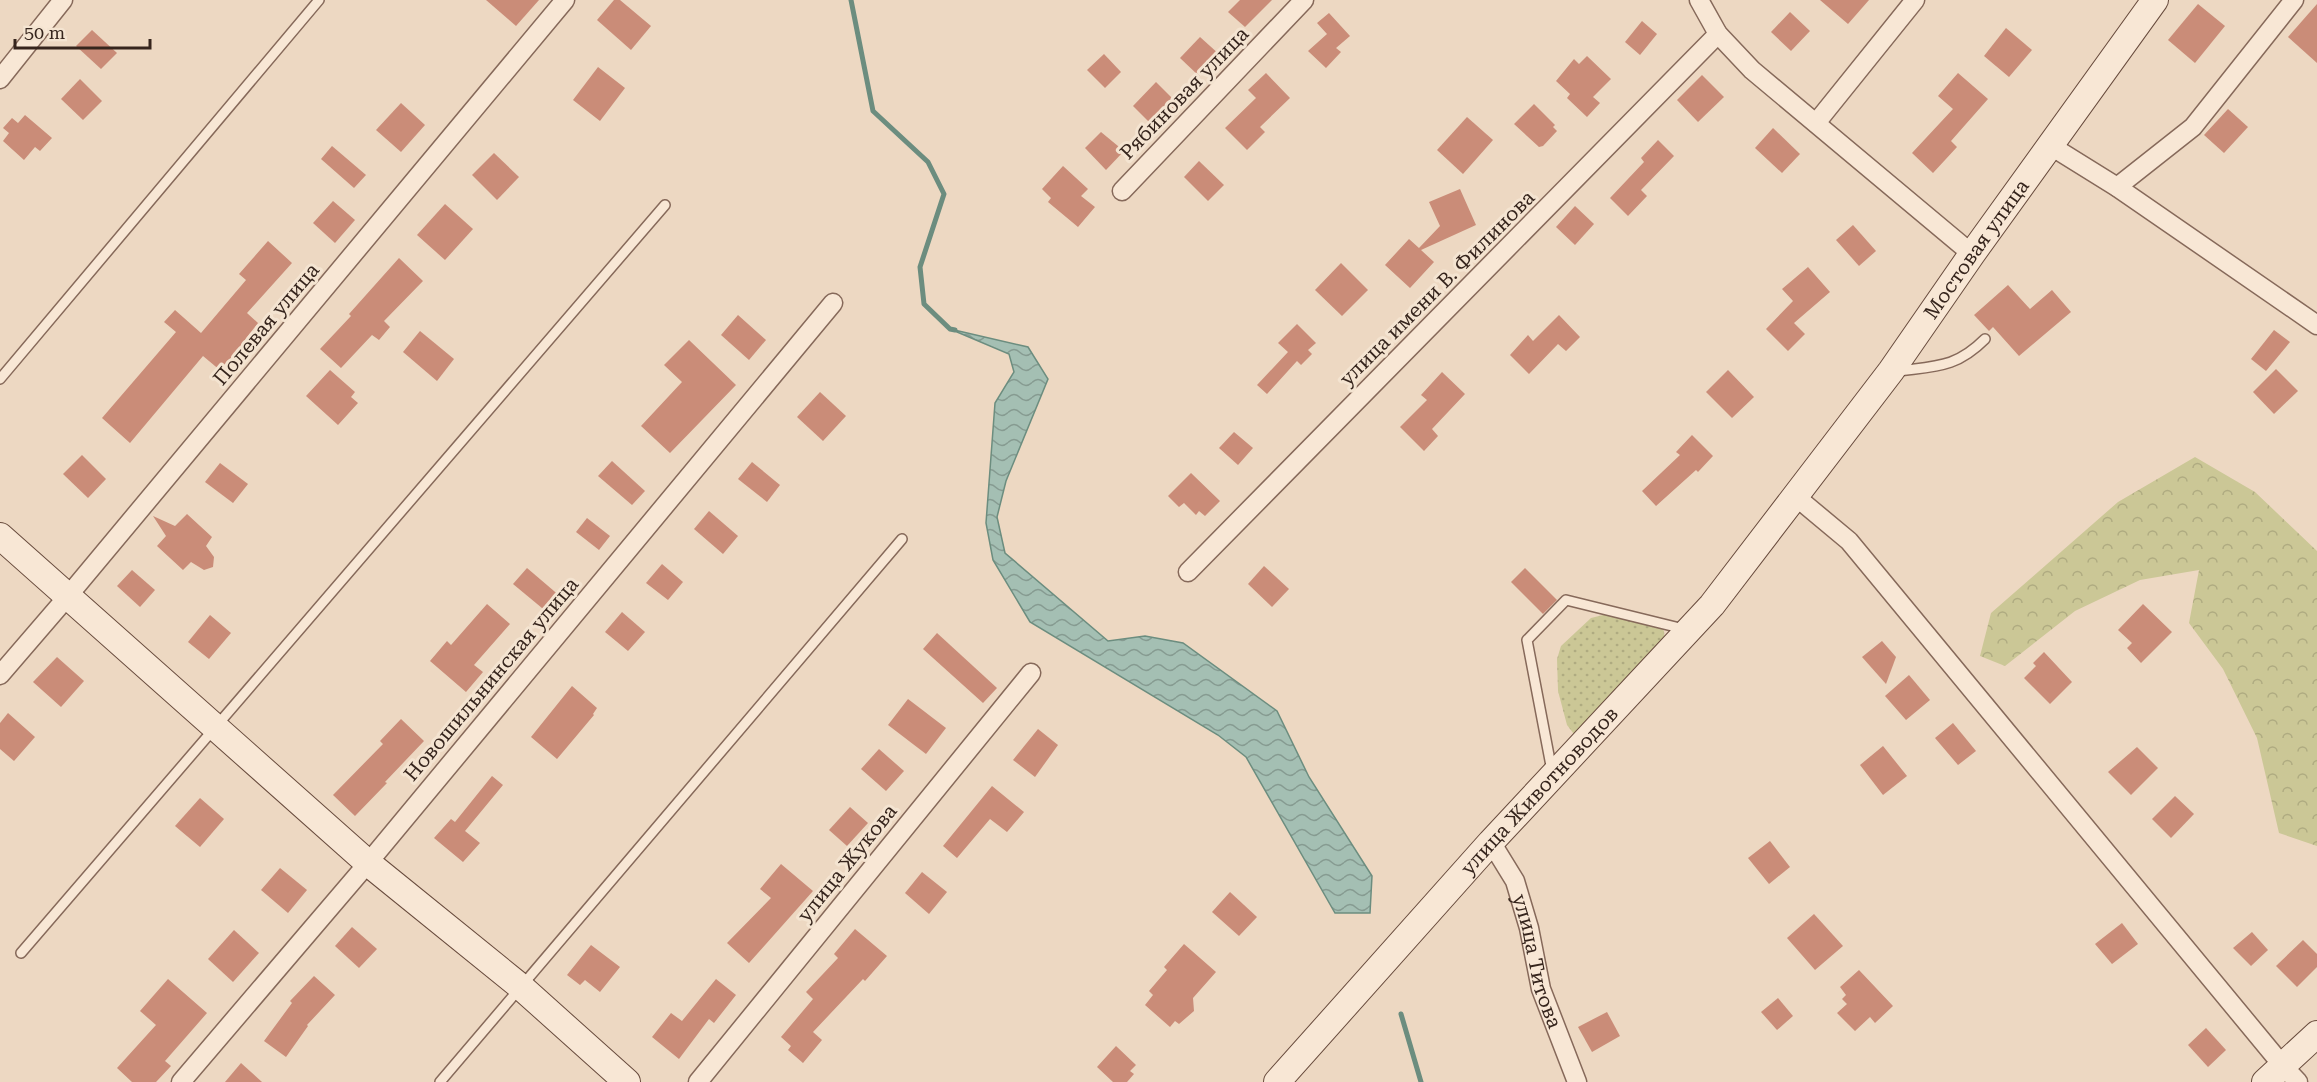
<svg xmlns="http://www.w3.org/2000/svg" width="2317" height="1082" font-family="'Roboto Serif',serif">
<style>
.grass{fill:url(#grass-dots)}
.forest{fill:url(#forest-crowns)}
.water{fill:url(#water-waves);stroke:#6c8d7f;stroke-width:1.5}
.lines{fill:none;stroke-linecap:round;stroke-linejoin:round}
.stream{stroke:#6c8d7f;stroke-width:5}
.building{fill:#ca8c78}
.lane-casing{stroke:#86695a;stroke-width:12}
.street-casing{stroke:#86695a;stroke-width:21}
.secondary-casing{stroke:#684b3d;stroke-width:28}
.lane{stroke:#f8e7d5;stroke-width:9}
.street{stroke:#f8e7d5;stroke-width:18}
.secondary{stroke:#f8e7d5;stroke-width:26}
.labels{text-anchor:middle;dominant-baseline:central;stroke-width:6;stroke-linejoin:round;paint-order:stroke}
.street-label{font-size:20px;fill:#36251d;stroke:#f4e4d1}
</style>
<defs>
<pattern id="grass-dots" width="8" height="8" patternUnits="userSpaceOnUse" patternTransform="scale(1.5)"><rect width="8" height="8" fill="#cbc796"/><path d="M2 2h.1M6 6h.1" fill="none" stroke="#afab81" stroke-width="1.8" stroke-linecap="round"/></pattern>
<pattern id="forest-crowns" width="20" height="18" patternUnits="userSpaceOnUse" patternTransform="scale(1.5)"><rect width="20" height="18" fill="#cbc796"/><path d="M2 6a3 3 0 1 1 6 0M12 15a3 3 0 1 1 6 0" fill="none" stroke="#afab81"/></pattern>
<pattern id="water-waves" width="16" height="10" patternUnits="userSpaceOnUse" patternTransform="scale(1.5)"><rect width="16" height="10" fill="#a4bfb3"/><path d="M0 5q4-4 8 0t8 0" fill="none" stroke="#869b91"/></pattern>
</defs>
<rect width="100%" height="100%" fill="#edd8c2"/>
<polygon class="grass" points="1611,613 1658,623 1664,631 1665,643 1577,738 1567,725 1558,691 1557,659 1561,646 1591,618"/>
<polygon class="forest" points="2195,457 2255,492 2317,551 2317,846 2279,833 2257,738 2223,669 2189,623 2199,570 2140,580 2075,611 2005,666 1980,656 1991,613 2118,502"/>
<polygon class="water" points="950,329 1028,347 1048,379 1006,481 997,517 1005,553 1108,641 1145,636 1183,643 1277,711 1309,777 1372,876 1370,913 1335,913 1246,757 1218,735 1030,622 993,560 986,523 995,403 1014,372 1009,354"/>
<g class="lines">
<g class="stream">
<polyline points="851,0 873,111 928,162 944,194 920,267 924,304 950,329 955,330"/>
<polyline points="1401,1014 1421,1082"/>
</g>
</g>
<g class="building">
<polygon points="486,0 539,0 516,26"/>
<polygon points="614,0 620,0 651,26 631,50 597,20"/>
<polygon points="1240,0 1272,0 1245,27 1228,12"/>
<polygon points="1820,0 1869,0 1848,24"/>
<polygon points="2198,4 2225,26 2195,63 2168,40"/>
<polygon points="2317,4 2317,63 2288,37"/>
<polygon points="1790,12 1810,31 1791,51 1771,32"/>
<polygon points="1329,13 1350,36 1336,48 1341,52 1326,68 1308,51 1327,34 1317,23"/>
<polygon points="1642,21 1657,34 1640,55 1625,42"/>
<polygon points="2006,28 2032,50 2009,77 1984,56"/>
<polygon points="92,30 117,53 101,69 76,46"/>
<polygon points="1200,37 1220,55 1199,76 1180,58"/>
<polygon points="1104,54 1121,72 1105,88 1087,70"/>
<polygon points="1587,56 1611,79 1593,97 1600,103 1587,117 1567,98 1570,94 1556,81 1574,59 1579,64"/>
<polygon points="598,67 625,88 600,121 573,100"/>
<polygon points="1266,73 1290,98 1260,127 1265,132 1247,150 1225,128 1256,98 1248,90"/>
<polygon points="1958,73 1988,99 1951,141 1957,147 1933,173 1912,153 1953,109 1938,96"/>
<polygon points="1702,75 1724,97 1698,122 1677,100"/>
<polygon points="80,79 102,101 83,120 61,99"/>
<polygon points="1156,82 1182,108 1172,118 1166,112 1153,126 1133,106"/>
<polygon points="401,103 425,125 401,152 376,130"/>
<polygon points="1534,104 1555,125 1553,127 1557,131 1543,146 1539,147 1514,124"/>
<polygon points="2228,109 2248,127 2224,153 2204,135"/>
<polygon points="25,115 52,138 40,151 35,147 24,160 3,141 9,133 3,128 12,118 18,123"/>
<polygon points="1467,117 1493,140 1463,174 1437,150"/>
<polygon points="1773,128 1800,154 1782,173 1755,148"/>
<polygon points="1101,132 1124,151 1106,170 1085,148"/>
<polygon points="1658,140 1674,156 1641,190 1647,196 1628,216 1610,198 1644,162 1641,158"/>
<polygon points="332,146 366,175 354,188 321,159"/>
<polygon points="494,153 519,177 497,200 472,175"/>
<polygon points="1199,161 1224,185 1208,201 1184,177"/>
<polygon points="1063,166 1088,189 1081,196 1095,207 1078,227 1048,202 1051,198 1042,189"/>
<polygon points="1460,189 1476,225 1421,250 1434,262 1410,288 1385,265 1409,239 1419,248 1440,226 1429,202"/>
<polygon points="333,201 355,220 335,243 313,223"/>
<polygon points="445,204 473,229 445,260 417,235"/>
<polygon points="1575,206 1594,224 1575,245 1556,227"/>
<polygon points="1853,225 1876,251 1859,266 1836,240"/>
<polygon points="268,241 292,263 247,313 258,323 221,371 203,356 130,443 102,418 176,332 164,322 175,310 201,333 246,280 239,274"/>
<polygon points="399,258 423,281 384,321 390,327 379,340 372,335 341,368 320,349 351,316 349,314"/>
<polygon points="1341,263 1368,290 1342,316 1315,290"/>
<polygon points="1808,267 1830,292 1794,323 1805,334 1788,351 1766,329 1793,301 1782,289"/>
<polygon points="2008,285 2030,309 2052,290 2071,312 2019,356 1993,327 1989,331 1974,315"/>
<polygon points="738,315 766,340 749,360 721,335"/>
<polygon points="1559,315 1580,337 1566,351 1558,344 1529,374 1510,355 1528,335 1533,341"/>
<polygon points="1297,324 1316,343 1308,350 1312,354 1301,365 1297,361 1267,394 1257,385 1288,352 1278,343"/>
<polygon points="2274,330 2290,342 2266,371 2251,359"/>
<polygon points="420,331 454,359 437,381 403,352"/>
<polygon points="689,340 736,385 670,453 641,426 682,382 664,365"/>
<polygon points="2276,369 2298,391 2274,414 2253,392"/>
<polygon points="330,370 355,392 351,397 358,403 338,425 306,396"/>
<polygon points="1728,370 1754,397 1732,418 1706,392"/>
<polygon points="1442,372 1465,394 1432,429 1438,436 1424,451 1400,427 1427,400 1421,395"/>
<polygon points="820,392 846,416 823,441 797,417"/>
<polygon points="1234,432 1253,448 1238,465 1219,448"/>
<polygon points="1692,435 1713,456 1698,472 1696,470 1656,506 1642,491 1680,455 1676,452"/>
<polygon points="82,455 106,479 88,498 63,474"/>
<polygon points="612,461 645,491 632,505 598,476"/>
<polygon points="752,462 780,485 767,502 738,479"/>
<polygon points="220,463 248,484 233,503 205,482"/>
<polygon points="1191,473 1220,501 1205,516 1199,511 1196,515 1184,503 1179,507 1168,496"/>
<polygon points="709,511 738,536 723,554 694,529"/>
<polygon points="187,514 212,537 206,546 214,557 213,567 204,570 191,562 183,570 157,546 166,536 153,516 175,526"/>
<polygon points="587,518 610,536 599,550 576,532"/>
<polygon points="662,564 683,582 668,600 646,583"/>
<polygon points="1264,566 1289,589 1272,607 1248,584"/>
<polygon points="527,568 561,597 548,613 513,584"/>
<polygon points="1525,568 1557,600 1543,614 1511,582"/>
<polygon points="132,570 155,590 140,607 117,586"/>
<polygon points="487,604 510,624 474,665 483,672 466,692 430,661 447,641 451,645"/>
<polygon points="2143,604 2172,632 2141,663 2127,648 2132,643 2118,630"/>
<polygon points="622,612 645,632 628,651 605,632"/>
<polygon points="210,615 231,633 209,659 188,642"/>
<polygon points="937,633 997,688 983,703 923,649"/>
<polygon points="1882,641 1896,657 1886,684 1862,657"/>
<polygon points="2044,652 2072,682 2050,704 2024,678 2036,666 2033,663"/>
<polygon points="57,657 84,681 61,707 33,682"/>
<polygon points="1909,675 1930,700 1906,720 1885,696"/>
<polygon points="572,686 597,708 593,714 594,715 557,759 531,737"/>
<polygon points="908,699 946,728 926,754 888,725"/>
<polygon points="8,713 35,737 14,761 0,749 0,723"/>
<polygon points="401,719 424,741 385,782 387,783 355,816 333,795 383,744 380,741"/>
<polygon points="1953,723 1976,751 1958,765 1935,738"/>
<polygon points="1038,729 1058,745 1035,777 1013,760"/>
<polygon points="1883,746 1907,776 1883,795 1860,765"/>
<polygon points="2137,747 2158,768 2131,795 2108,772"/>
<polygon points="879,749 904,771 886,791 861,769"/>
<polygon points="492,776 503,785 465,831 480,843 463,862 434,838 451,819 455,822"/>
<polygon points="992,786 1024,812 1007,832 990,819 957,858 943,846"/>
<polygon points="2175,796 2194,814 2171,838 2152,819"/>
<polygon points="200,798 224,819 200,847 175,826"/>
<polygon points="850,807 868,823 847,846 829,830"/>
<polygon points="1770,841 1790,867 1769,884 1748,858"/>
<polygon points="781,864 813,891 749,963 727,943 771,898 760,889"/>
<polygon points="280,868 307,890 288,913 261,890"/>
<polygon points="922,872 947,892 929,914 905,893"/>
<polygon points="1230,892 1257,917 1239,936 1212,912"/>
<polygon points="1814,914 1843,946 1815,970 1787,938"/>
<polygon points="2122,923 2138,944 2112,964 2095,944"/>
<polygon points="352,927 377,949 359,968 335,946"/>
<polygon points="855,929 887,956 865,981 863,979 813,1032 822,1040 803,1063 788,1050 791,1046 781,1037 813,999 806,992 838,958 834,954"/>
<polygon points="234,930 259,953 233,982 208,959"/>
<polygon points="2252,932 2268,950 2251,966 2233,948"/>
<polygon points="2303,940 2317,954 2317,967 2297,987 2276,966"/>
<polygon points="1184,944 1216,972 1193,998 1194,1011 1179,1024 1175,1021 1170,1027 1145,1005 1153,995 1149,991 1167,970 1164,967"/>
<polygon points="591,945 620,967 600,992 585,980 580,985 567,975"/>
<polygon points="1859,970 1893,1006 1875,1023 1870,1017 1855,1031 1837,1013 1847,1004 1842,999 1846,995 1840,987"/>
<polygon points="314,976 335,995 307,1025 308,1026 286,1057 264,1041 292,1003 290,1001"/>
<polygon points="168,979 207,1013 165,1061 171,1066 156,1082 132,1082 117,1068 156,1025 140,1011"/>
<polygon points="716,979 736,995 714,1023 709,1019 679,1059 652,1037 671,1013 682,1021"/>
<polygon points="1778,998 1793,1016 1777,1030 1761,1012"/>
<polygon points="1607,1012 1620,1036 1592,1052 1578,1027"/>
<polygon points="2206,1028 2226,1050 2208,1067 2188,1045"/>
<polygon points="1116,1046 1136,1065 1130,1071 1134,1074 1127,1082 1113,1082 1097,1067"/>
<polygon points="241,1063 262,1082 225,1082"/>
</g>
<g class="lines">
<g class="lane-casing">
<g id="lane">
<path d="M 1898,371 C 1936,366 1956,368 1985,339"/>
<polyline points="0,379 319,0"/>
<polyline points="1552,771 1527,640 1566,600 1684,629"/>
<polyline points="21,953 665,205"/>
<polyline points="440,1082 902,539"/>
</g>
</g>
<g class="street-casing">
<g id="street">
<polyline points="1699,0 1718,34 1752,70 1972,254"/>
<polyline points="0,79 63,0"/>
<polyline points="1816,123 1915,0"/>
<polyline points="2051,146 2117,187 2317,325"/>
<polyline points="2117,187 2193,127 2294,0"/>
<polyline points="1122,191 1304,0"/>
<polyline points="1795,496 1849,541 2283,1066 2298,1082"/>
<polyline points="1188,572 1718,34"/>
<polyline points="0,675 68,596 565,0"/>
<path id="s1" d="M 1491,842 L 1515,881 L 1529,928 L 1541,989 L 1577,1082"/>
<polyline points="181,1082 368,863 833,303"/>
<polyline points="698,1082 1031,673"/>
</g>
</g>
<g class="secondary-casing">
<g id="secondary">
<polyline points="0,536 368,863 521,987 627,1082"/>
<path id="s2" d="M 1277,1082 L 1491,842 L 1712,605 L 1891,371 L 1972,254 L 2155,0"/>
<polyline points="2265,1082 2317,1034"/>
</g>
</g>
<use href="#lane" class="lane"/>
<use href="#street" class="street"/>
<use href="#secondary" class="secondary"/>
</g>
<g class="labels">
<g class="street-label">
<text transform="translate(1184 93) rotate(-46)">Рябиновая улица</text>
<text stroke="none"><textPath href="#s2" startOffset="1089">Мостовая улица</textPath></text>
<text transform="translate(1437 288) rotate(-45)">улица имени В. Филинова</text>
<text transform="translate(266 324) rotate(-50)">Полевая улица</text>
<text transform="translate(491 679) rotate(-50)">Новошильнинская улица</text>
<text stroke="none"><textPath href="#s2" startOffset="392">улица Животноводов</textPath></text>
<text transform="translate(847 863) rotate(-51)">улица Жукова</text>
<text stroke="none"><textPath href="#s1" startOffset="129">улица Титова</textPath></text>
</g>
</g>
<path d="M15 39v9h135v-9" fill="none" stroke="#36251d" stroke-width="3"/>
<text x="24" y="39" font-size="18" fill="#36251d" stroke="#f4e4d1" stroke-width="4.5" paint-order="stroke">50 m</text>
</svg>
